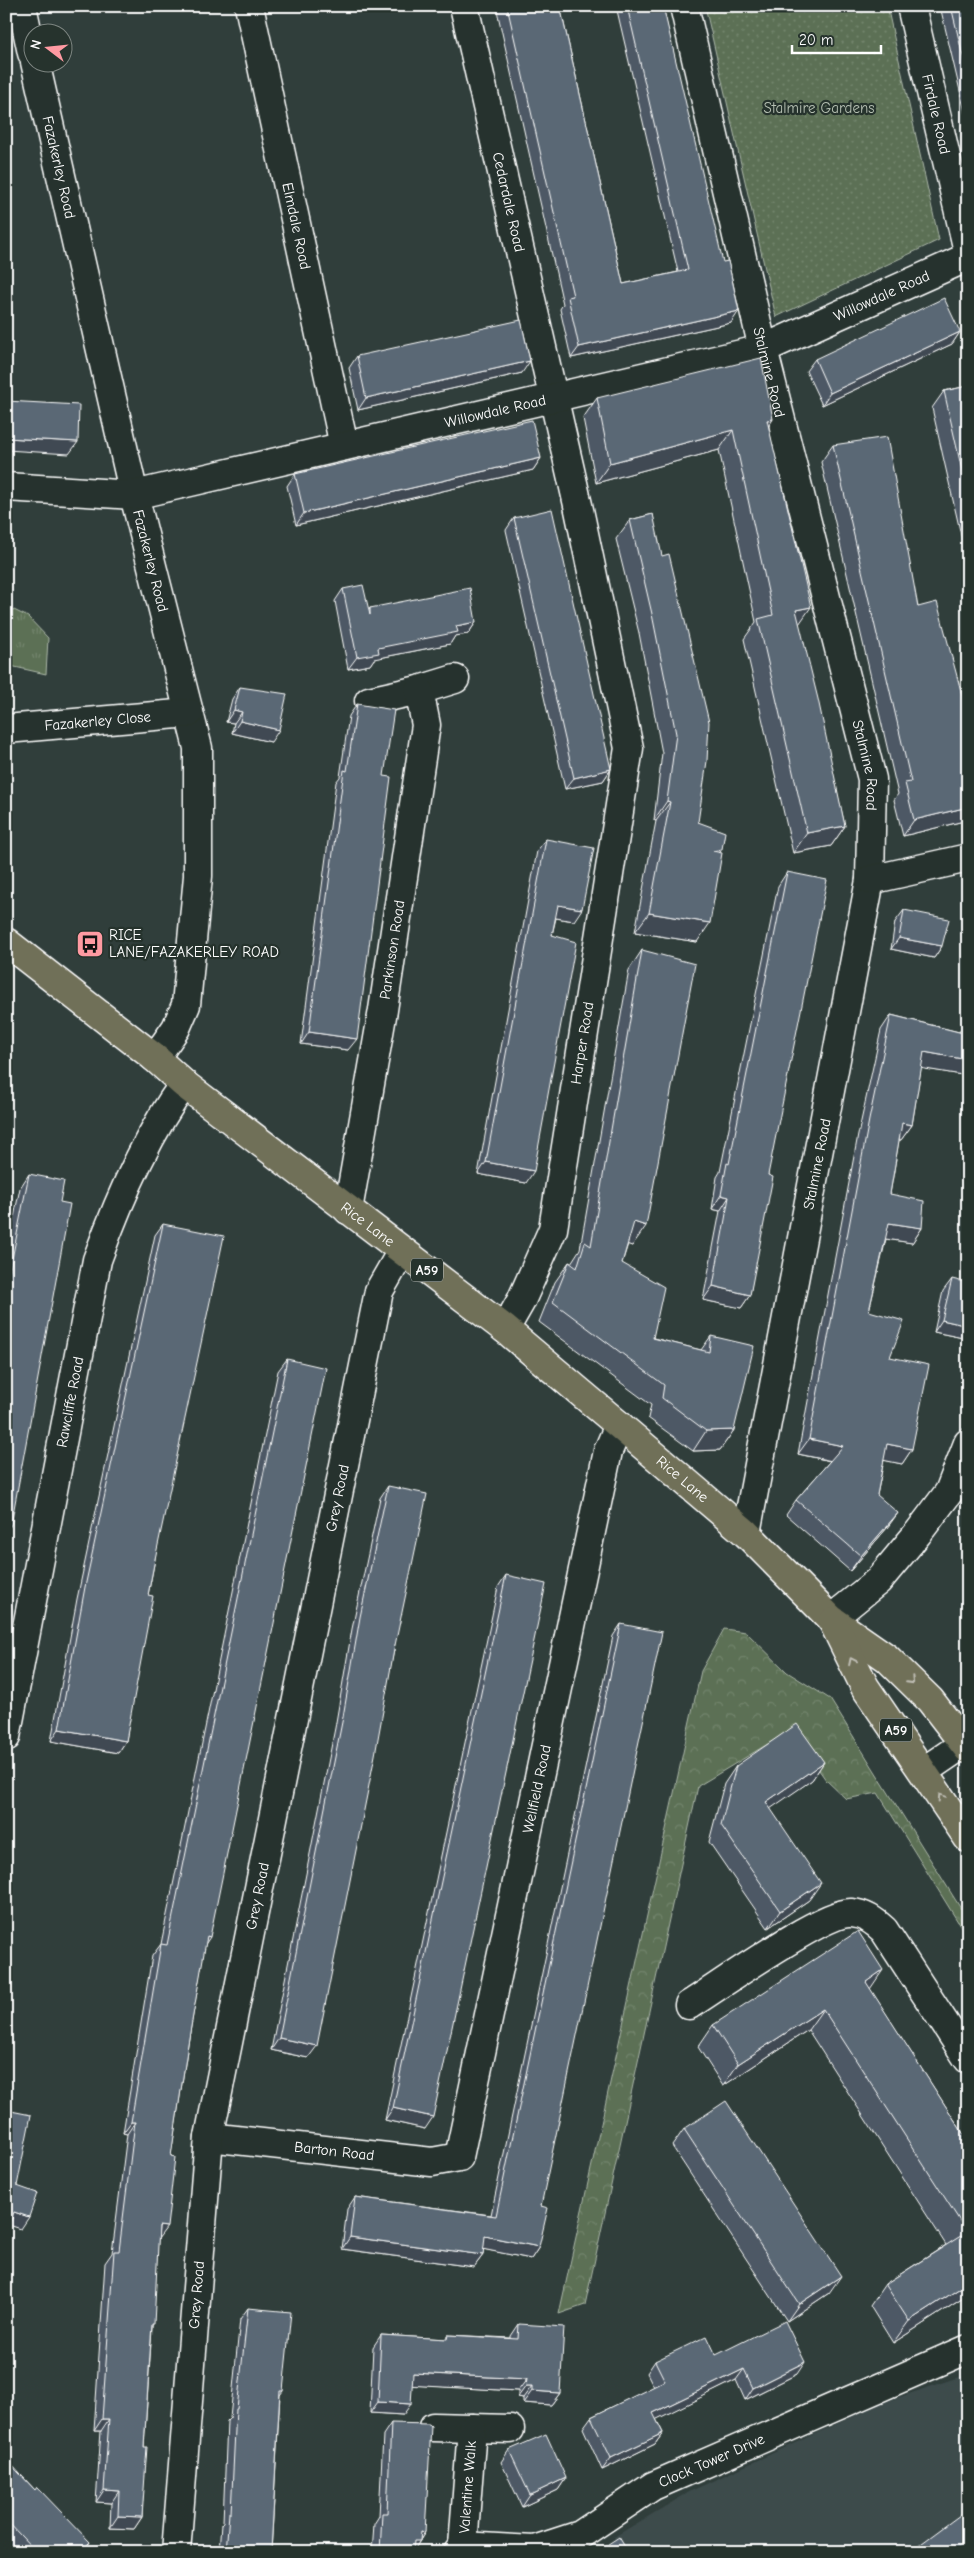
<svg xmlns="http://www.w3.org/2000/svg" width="974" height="2558" font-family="'Comic Neue',sans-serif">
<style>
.built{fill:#3d4b4c}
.grass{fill:url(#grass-tufts);stroke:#adb8aa}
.forest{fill:url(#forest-crowns);stroke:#adb8aa}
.park{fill:url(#park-dots);stroke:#adb8aa}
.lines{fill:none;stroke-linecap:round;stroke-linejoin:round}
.minor-casing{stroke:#fff;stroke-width:31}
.highway-casing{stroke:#fff;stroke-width:31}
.minor{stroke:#26332d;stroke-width:28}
.highway{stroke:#706f59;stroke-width:28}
.wall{fill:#4d5965;stroke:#fff}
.shaded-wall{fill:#3f4952;stroke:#fff}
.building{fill:#5a6875;stroke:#fff}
.oneway{stroke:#bfbeb4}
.labels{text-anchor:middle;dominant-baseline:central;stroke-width:4.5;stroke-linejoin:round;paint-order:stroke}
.shield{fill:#26332d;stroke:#bec2c0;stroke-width:1}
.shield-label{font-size:14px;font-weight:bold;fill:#fff}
.park-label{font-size:15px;fill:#b5bfb2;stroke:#26332d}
.street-label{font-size:15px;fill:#fff;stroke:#26332d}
.poi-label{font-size:15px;fill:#fff;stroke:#26332d;text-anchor:start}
</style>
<defs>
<pattern id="grass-tufts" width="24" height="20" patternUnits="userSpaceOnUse" patternTransform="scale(1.25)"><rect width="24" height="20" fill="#5b7054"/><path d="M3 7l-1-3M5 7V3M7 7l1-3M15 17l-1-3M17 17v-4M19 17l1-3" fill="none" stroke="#74856e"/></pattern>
<pattern id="forest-crowns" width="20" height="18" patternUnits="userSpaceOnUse" patternTransform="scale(1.25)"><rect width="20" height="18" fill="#5b7054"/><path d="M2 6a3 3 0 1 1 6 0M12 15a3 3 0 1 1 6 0" fill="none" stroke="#74856e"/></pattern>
<pattern id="park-dots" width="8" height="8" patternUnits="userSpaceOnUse" patternTransform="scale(1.25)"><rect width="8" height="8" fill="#5b7054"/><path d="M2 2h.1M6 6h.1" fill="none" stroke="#74856e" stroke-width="1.8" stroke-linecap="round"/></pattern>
</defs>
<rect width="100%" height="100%" fill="#303e3b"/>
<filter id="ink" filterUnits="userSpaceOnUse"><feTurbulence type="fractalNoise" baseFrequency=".02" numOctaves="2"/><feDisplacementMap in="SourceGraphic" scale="10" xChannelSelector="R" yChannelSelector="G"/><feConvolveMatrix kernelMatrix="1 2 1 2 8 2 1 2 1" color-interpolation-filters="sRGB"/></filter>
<g filter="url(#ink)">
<polygon class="built" points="968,2374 968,2552 624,2552 614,2537 691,2491 882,2403"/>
<polygon class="grass" points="6,606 28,617 48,638 46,674 6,665"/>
<polygon class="forest" points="724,1629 746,1632 787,1672 830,1699 968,1920 968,1938 878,1793 846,1799 826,1780 791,1730 698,1786 585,2305 559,2314 701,1671"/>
<polygon class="park" points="705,6 887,6 939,240 776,317"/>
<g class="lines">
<g class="minor-casing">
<g id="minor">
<polyline points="22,6 32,53"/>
<path id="s1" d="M 249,6 L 344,446"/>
<path id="s2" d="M 464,6 L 578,505 L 629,748 L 553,1229 L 521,1301 L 505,1329"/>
<path id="s3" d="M 684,6 L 763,349 L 872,779 L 870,880 L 746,1533"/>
<path id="s4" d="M 911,6 L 968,251"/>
<path id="s5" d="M 35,62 L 134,495 L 198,748 L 198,876 L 186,1005 L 176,1028 L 155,1058"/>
<path id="s6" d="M 6,487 L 134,495 L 763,349 L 968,257"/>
<polyline points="369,701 419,690 455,679"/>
<path id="s7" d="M 6,729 L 189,713"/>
<polyline points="870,880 968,858"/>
<path id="s8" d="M 348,1210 L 383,1010 L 426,725 L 419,690"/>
<polyline points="831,1619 878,1581 918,1533 949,1492 968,1443"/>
<path id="s9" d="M 6,1737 L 97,1260 C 119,1199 146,1136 184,1084"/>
<polyline points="924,1771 968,1741"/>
<path d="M 689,2005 C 718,1987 824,1911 851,1913 C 865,1914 874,1921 884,1930 L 968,2059"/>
<path id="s10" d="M 209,2137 L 432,2162 L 459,2157 L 608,1451 L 619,1425"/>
<polyline points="433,2427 510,2429"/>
<path id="s11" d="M 463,2546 L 472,2428"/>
<path id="s12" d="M 176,2552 L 209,2137 L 379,1291 L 402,1251"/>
<path id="s13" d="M 458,2552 L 463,2546 L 534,2550 L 580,2535 L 653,2486 L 968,2349"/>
</g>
</g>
<g class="highway-casing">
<g id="highway">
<path id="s14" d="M 6,942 L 155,1058 L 184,1084 L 505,1329 L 619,1425 L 746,1533 L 831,1619 L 887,1658 L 930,1700 L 968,1749"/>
<polyline points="833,1622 865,1687 968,1838"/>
</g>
</g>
<use href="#minor" class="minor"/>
<use href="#highway" class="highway"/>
</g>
<g class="wall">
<polygon points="496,6 560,6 623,284 678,272 616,6 663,6 731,323 571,358 560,309 563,304"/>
<polygon points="940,6 968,6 968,125"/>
<polygon points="960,332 952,344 822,405 806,371 815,359"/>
<polygon points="357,356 522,373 358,410 349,368"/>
<polygon points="968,386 968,566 932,408 944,391"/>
<polygon points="597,398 773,419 769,426 799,625 845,826 831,846 793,853 744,639 756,622 719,450 596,483 583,418"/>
<polygon points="833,445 918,607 968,717 968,820 903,836 894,800 898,794 821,462"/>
<polygon points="541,458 533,470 296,525 287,486 295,474"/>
<polygon points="653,514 698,822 722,849 720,852 697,942 635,932 656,821 654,820 662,753 639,633 616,539 630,520"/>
<polygon points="514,518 611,769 603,781 565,789 506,530"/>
<polygon points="343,589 369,610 370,608 476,622 468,634 455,636 450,644 374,659 370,665 348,669 335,601"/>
<polygon points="240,687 271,742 232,733 234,723 226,722 232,699"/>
<polygon points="357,704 348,1050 301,1044 336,782 340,777 349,716"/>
<polygon points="546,839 574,921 556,918 552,935 526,1183 478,1174 537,851"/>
<polygon points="787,872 768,1175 750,1295 741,1308 703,1300 720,1211 712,1209 717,1177 720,1172 778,886"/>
<polygon points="904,910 942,946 934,958 891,949 895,922"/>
<polygon points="642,950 632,1246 628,1244 622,1263 653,1338 701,1350 711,1336 734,1430 720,1450 693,1451 648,1418 651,1405 539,1322 555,1282 569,1262 571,1263 580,1249 629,970"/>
<polygon points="891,1015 959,1032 966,1022 968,1076 921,1068 912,1125 901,1140 899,1140 890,1194 922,1228 912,1243 886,1239 869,1311 890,1357 912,1449 902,1464 884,1460 877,1495 887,1528 850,1571 786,1515 796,1500 830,1461 798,1454 858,1135 881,1030"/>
<polygon points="29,1174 60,1202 6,1532 6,1256 20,1188"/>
<polygon points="163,1224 155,1559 148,1595 126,1741 118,1753 51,1741 77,1599 155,1235"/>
<polygon points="952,1279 968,1339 934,1332 943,1291"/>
<polygon points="287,1359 205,1944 188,2044 158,2239 144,2447 142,2517 134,2529 110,2528 111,2503 96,2502 101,2431 94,2431 105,2263 112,2253 127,2134 123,2133 152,1956 161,1944 278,1371"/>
<polygon points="388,1486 394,1650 308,2058 271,2050 335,1728 352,1629 380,1498"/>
<polygon points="506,1575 425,2129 385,2120 498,1587"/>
<polygon points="621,1624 541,2206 539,2247 531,2259 483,2249 483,2255 474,2267 342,2249 347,2209 355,2197 491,2215 613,1636"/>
<polygon points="824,1762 812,1780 770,1808 809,1900 768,1928 709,1842 724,1784 736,1766"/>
<polygon points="870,1989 968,2141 968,2295 893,2343 870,2306 885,2284 946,2245 808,2030 723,2086 698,2047 713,2025"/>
<polygon points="684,2129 829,2293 787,2321 672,2146"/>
<polygon points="248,2308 283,2391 280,2395 271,2552 219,2552 221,2524 223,2522 227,2421 230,2418 240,2319"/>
<polygon points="519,2324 560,2393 551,2405 523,2403 523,2398 518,2397 518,2391 412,2385 403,2415 370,2413 373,2347 381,2335 445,2339 448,2335 511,2338 511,2336"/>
<polygon points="716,2355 797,2374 745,2400 736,2380 656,2419 663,2433 655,2444 602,2470 583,2428 591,2417 654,2387 647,2373 655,2361"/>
<polygon points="391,2423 425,2532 413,2552 372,2552 374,2524 379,2516 383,2435"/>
<polygon points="509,2450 566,2478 558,2490 522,2507 501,2462"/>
<polygon points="6,2459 35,2490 90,2542 83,2552 17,2552 6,2540"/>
</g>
<g class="shaded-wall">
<polygon points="739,311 731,323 571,358 579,347"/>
<polygon points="960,332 952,344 822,405 830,393"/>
<polygon points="530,361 522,373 358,410 366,398"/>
<polygon points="773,419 759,439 767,420"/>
<polygon points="733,430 719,450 596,483 610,463"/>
<polygon points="6,438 78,442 69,454 6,450"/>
<polygon points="541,458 533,470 296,525 304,513"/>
<polygon points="811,607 797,627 796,610"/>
<polygon points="476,622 468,634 455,636 450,644 374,659 370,665 348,669 357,657 378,648 456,626"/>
<polygon points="234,710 242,712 234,723 226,722"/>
<polygon points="240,721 279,730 271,742 232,733"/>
<polygon points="611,769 603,781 565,789 574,778"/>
<polygon points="667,801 670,802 656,821 654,820"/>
<polygon points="968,807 968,820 903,836 914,820"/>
<polygon points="845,826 831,846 793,853 807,833"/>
<polygon points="558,905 582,909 574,921 550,917"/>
<polygon points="649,913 710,923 697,942 635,932"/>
<polygon points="899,938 942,946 934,958 891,949"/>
<polygon points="309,1032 357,1039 348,1050 301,1044"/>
<polygon points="924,1052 968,1060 968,1076 913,1067"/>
<polygon points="902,1123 912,1125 901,1140 892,1138"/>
<polygon points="486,1162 534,1171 526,1183 478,1174"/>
<polygon points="721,1195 729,1197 720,1211 712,1209"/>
<polygon points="634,1222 646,1226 632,1246 620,1242"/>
<polygon points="889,1223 922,1228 912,1243 879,1238"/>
<polygon points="713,1286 750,1295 741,1308 703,1300"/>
<polygon points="942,1320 968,1326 968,1339 934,1332"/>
<polygon points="734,1430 720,1450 693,1451 706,1431"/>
<polygon points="809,1439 843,1446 832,1461 798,1454"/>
<polygon points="887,1444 912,1449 902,1464 877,1459"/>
<polygon points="898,1513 887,1528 850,1571 861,1556"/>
<polygon points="6,1525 11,1525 6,1532"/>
<polygon points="59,1729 126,1741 118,1753 51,1741"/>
<polygon points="824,1762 812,1780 754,1820 766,1802"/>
<polygon points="821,1883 809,1900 768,1928 780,1911"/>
<polygon points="207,1936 210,1937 202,1949"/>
<polygon points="883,1970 868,1992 866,1982"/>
<polygon points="823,2009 808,2030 723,2086 738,2064"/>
<polygon points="279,2038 317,2046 308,2058 271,2050"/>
<polygon points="393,2108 433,2117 425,2129 385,2120"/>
<polygon points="131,2122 135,2122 127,2134 123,2133"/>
<polygon points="14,2212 29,2217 21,2229 6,2224"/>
<polygon points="159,2226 167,2227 158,2239"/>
<polygon points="485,2236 539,2247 531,2259 477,2248"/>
<polygon points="350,2237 483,2255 474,2267 342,2249"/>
<polygon points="841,2276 829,2293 787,2321 799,2304"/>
<polygon points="968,2283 968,2295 893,2343 909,2321"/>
<polygon points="805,2362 797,2374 745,2400 753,2388"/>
<polygon points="744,2369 736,2380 645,2425 653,2413"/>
<polygon points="413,2373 527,2379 518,2391 405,2385"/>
<polygon points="526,2386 532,2386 523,2398 518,2397"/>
<polygon points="532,2391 560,2393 551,2405 523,2403"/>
<polygon points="378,2402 411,2404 403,2415 370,2413"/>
<polygon points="102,2419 109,2419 101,2431 94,2431"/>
<polygon points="663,2433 655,2444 602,2470 611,2458"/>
<polygon points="566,2478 558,2490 522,2507 530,2495"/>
<polygon points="104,2490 119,2491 111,2503 96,2502"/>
<polygon points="118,2516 142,2517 134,2529 110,2528"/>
<polygon points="421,2531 425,2532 413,2552 406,2552"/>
<polygon points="90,2542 83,2552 80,2552"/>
</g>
<g class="building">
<polygon points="507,6 560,6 623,284 688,270 627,6 663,6 723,262 728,261 739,311 579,347 568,297 573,296"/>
<polygon points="951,6 968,6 968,78"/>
<polygon points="944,298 960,332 830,393 815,359"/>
<polygon points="521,320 530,361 366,398 357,356"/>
<polygon points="761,358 773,419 767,420 811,607 796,610 818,699 845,826 807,833 758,619 773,615 733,430 610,463 597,398"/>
<polygon points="968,386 968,497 944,391"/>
<polygon points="6,401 79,405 78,442 6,438"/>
<polygon points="532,420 541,458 304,513 295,474"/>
<polygon points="887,437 918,607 937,602 968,717 968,807 914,820 905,783 911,782 833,445"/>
<polygon points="552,509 611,769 574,778 514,518"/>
<polygon points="653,514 662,556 669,554 709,722 707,761 698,822 725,832 722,849 713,851 722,853 710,923 649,913 670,802 667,801 676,734 652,614 630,520"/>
<polygon points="363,585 370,615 370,608 470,588 476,622 456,626 458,632 378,648 379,653 357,657 343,589"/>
<polygon points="240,687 287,694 279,730 240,721 242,712 234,710"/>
<polygon points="357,704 394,710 384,776 391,777 357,1039 309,1032 344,770 347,771"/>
<polygon points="546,839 594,848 582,909 558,905 552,935 576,942 534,1171 486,1162"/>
<polygon points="787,872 827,880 768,1175 773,1177 750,1295 713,1286 729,1197 721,1195 727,1163 729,1164"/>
<polygon points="904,910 949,919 942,946 899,938"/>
<polygon points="642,950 695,964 646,1226 634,1222 622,1263 664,1287 653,1338 709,1352 711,1336 754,1346 734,1430 706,1431 662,1398 664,1385 553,1302 569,1262 577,1268 585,1242 591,1246"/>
<polygon points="891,1015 963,1033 966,1022 968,1022 968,1060 924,1052 912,1125 902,1123 890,1194 924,1201 922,1228 889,1223 869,1311 904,1321 890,1357 929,1365 912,1449 887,1444 877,1495 898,1513 861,1556 796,1500 843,1446 809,1439 869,1120"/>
<polygon points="29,1174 64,1181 60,1202 70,1204 11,1525 6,1525 6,1526 6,1289"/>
<polygon points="163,1224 224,1236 155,1559 148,1595 153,1596 126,1741 59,1729 85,1587"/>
<polygon points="952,1279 968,1283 968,1326 942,1320"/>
<polygon points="287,1359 326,1368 210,1937 207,1936 188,2044 171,2156 175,2157 167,2227 159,2226 154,2324 152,2324 144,2447 147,2447 142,2517 118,2516 119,2491 104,2490 109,2419 102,2419 114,2251 119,2251 135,2122 131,2122 161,1944 167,1945"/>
<polygon points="388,1486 427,1494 394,1650 375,1755 317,2046 279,2038 343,1717 360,1617"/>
<polygon points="506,1575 546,1584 433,2117 393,2108"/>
<polygon points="621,1624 662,1632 541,2206 548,2208 539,2247 485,2236 483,2255 350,2237 355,2197 496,2216"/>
<polygon points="797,1724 824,1762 766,1802 821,1883 780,1911 721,1825 736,1766"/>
<polygon points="858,1931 883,1970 866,1982 968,2141 968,2283 909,2321 885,2284 967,2232 823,2009 738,2064 713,2025"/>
<polygon points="726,2101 841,2276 799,2304 684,2129"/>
<polygon points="6,2110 31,2115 17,2186 37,2193 29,2217 14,2212 6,2236"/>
<polygon points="248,2308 291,2312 283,2391 280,2391 271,2552 226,2552 229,2513 231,2513 236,2409 237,2409"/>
<polygon points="785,2321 805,2362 753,2388 744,2369 653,2413 663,2433 611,2458 591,2417 665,2381 655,2361 707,2336 716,2355"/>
<polygon points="519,2324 564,2327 560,2393 532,2391 532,2386 526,2386 527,2379 413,2373 411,2404 378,2402 381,2335 447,2339 448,2335 518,2339"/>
<polygon points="391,2423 429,2424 431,2426 425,2532 421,2531 420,2541 414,2541 413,2552 380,2552 382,2513 387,2513"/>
<polygon points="546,2434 566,2478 530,2495 509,2450"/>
<polygon points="6,2459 35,2490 37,2487 90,2542 80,2552 36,2552 6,2520"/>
<polygon points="968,2509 968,2552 910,2552"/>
<polygon points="619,2537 628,2552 596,2552"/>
</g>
<defs><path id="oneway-chevron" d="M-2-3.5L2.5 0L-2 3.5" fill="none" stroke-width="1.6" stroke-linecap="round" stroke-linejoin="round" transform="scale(1.25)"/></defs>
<g class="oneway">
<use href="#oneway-chevron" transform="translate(852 1661) rotate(-116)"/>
<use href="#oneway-chevron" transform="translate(911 1681) rotate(45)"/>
<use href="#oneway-chevron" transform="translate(941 1797) rotate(-123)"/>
</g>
</g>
<defs>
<g id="bus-square" transform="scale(1.4375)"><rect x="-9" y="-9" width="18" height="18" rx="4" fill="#ff9aa2" stroke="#26332d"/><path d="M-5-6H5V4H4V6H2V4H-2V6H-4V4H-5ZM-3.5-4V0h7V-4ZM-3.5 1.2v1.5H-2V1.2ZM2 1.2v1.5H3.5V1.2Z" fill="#111"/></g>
</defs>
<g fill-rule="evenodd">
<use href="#bus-square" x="90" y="944"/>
</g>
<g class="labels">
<g class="shield">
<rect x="411" y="1258.5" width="32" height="23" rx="4"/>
<rect x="880" y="1718.5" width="32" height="23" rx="4"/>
</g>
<g class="shield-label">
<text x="427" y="1270">A59</text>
<text x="896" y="1730">A59</text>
</g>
<g class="park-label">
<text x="819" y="108">Stalmire Gardens</text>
</g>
<g class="street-label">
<text stroke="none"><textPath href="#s4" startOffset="111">Firdale Road</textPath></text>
<text stroke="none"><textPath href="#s5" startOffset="108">Fazakerley Road</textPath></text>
<text stroke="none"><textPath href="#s2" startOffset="201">Cedardale Road</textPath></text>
<text stroke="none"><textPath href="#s1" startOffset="225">Elmdale Road</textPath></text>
<text stroke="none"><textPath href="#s6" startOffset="904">Willowdale Road</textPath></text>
<text stroke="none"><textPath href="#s3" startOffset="376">Stalmine Road</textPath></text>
<text stroke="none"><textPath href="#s6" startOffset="499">Willowdale Road</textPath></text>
<text stroke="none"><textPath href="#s5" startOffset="512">Fazakerley Road</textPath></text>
<text stroke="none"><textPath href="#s7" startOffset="92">Fazakerley Close</textPath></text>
<text stroke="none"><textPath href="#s3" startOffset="781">Stalmine Road</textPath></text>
<text stroke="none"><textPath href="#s8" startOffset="264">Parkinson Road</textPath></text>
<text transform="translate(582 1043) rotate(-81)">Harper Road</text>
<text transform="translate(817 1164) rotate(-79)">Stalmine Road</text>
<text stroke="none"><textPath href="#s14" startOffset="459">Rice Lane</textPath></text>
<text stroke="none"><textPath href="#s9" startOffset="341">Rawcliffe Road</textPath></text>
<text stroke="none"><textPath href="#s14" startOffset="864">Rice Lane</textPath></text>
<text stroke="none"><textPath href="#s12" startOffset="1068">Grey Road</textPath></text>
<text stroke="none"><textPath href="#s10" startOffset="628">Wellfield Road</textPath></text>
<text stroke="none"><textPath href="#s12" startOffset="662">Grey Road</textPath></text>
<text stroke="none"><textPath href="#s10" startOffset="126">Barton Road</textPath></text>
<text stroke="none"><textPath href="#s12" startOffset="258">Grey Road</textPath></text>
<text stroke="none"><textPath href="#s13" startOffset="279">Clock Tower Drive</textPath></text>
<text stroke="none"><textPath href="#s11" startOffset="59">Valentine Walk</textPath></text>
</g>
<g class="poi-label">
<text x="109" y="935">RICE<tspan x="109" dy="17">LANE/FAZAKERLEY ROAD</tspan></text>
</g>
</g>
<rect width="974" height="2558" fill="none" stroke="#26332d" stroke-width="25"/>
<rect x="12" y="12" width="949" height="2533" fill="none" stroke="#fff" stroke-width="2" filter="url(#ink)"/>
<g transform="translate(48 48) rotate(286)"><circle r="24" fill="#26332d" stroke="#7d8581"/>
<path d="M0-4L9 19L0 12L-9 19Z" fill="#ff9aa2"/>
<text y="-8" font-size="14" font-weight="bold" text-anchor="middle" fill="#ffffff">N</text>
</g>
<path d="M792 45v8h89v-8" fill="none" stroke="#ffffff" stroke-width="2.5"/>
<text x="799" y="45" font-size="15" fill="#ffffff" stroke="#26332d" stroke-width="4" paint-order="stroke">20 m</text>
</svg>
